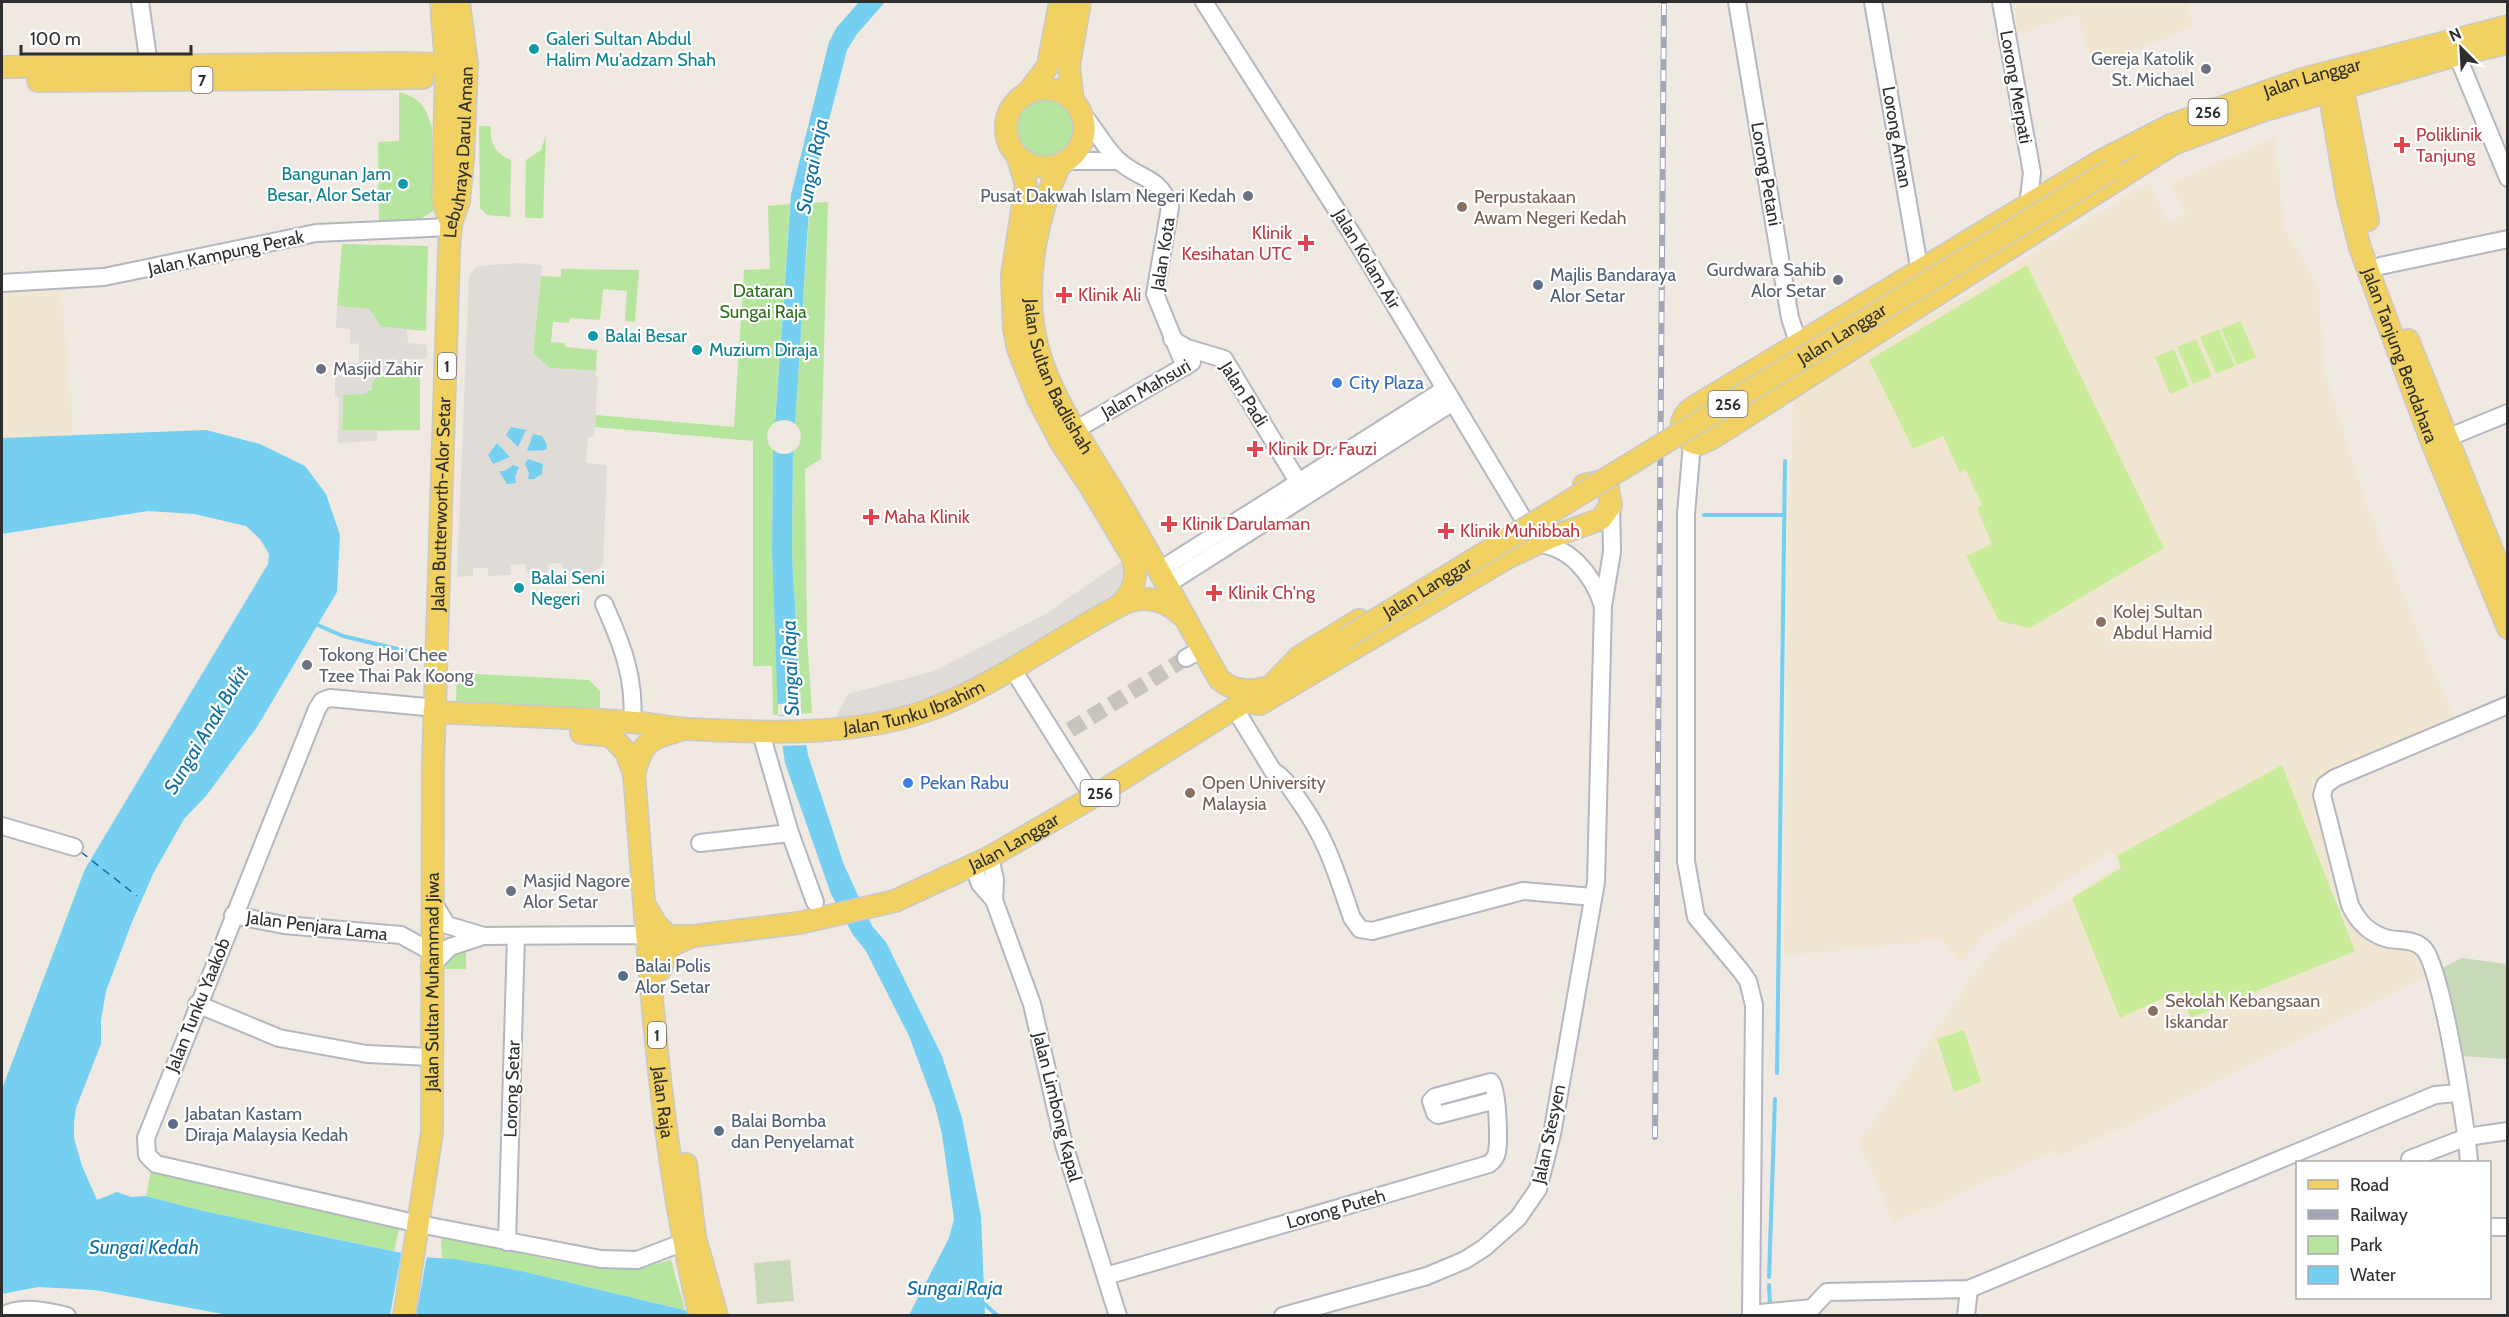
<svg xmlns="http://www.w3.org/2000/svg" width="2509" height="1317" font-family="Cabin,sans-serif">
<style>
.education{fill:#f0e6d1}
.green{fill:#b6e59e;fill-rule:evenodd}
.cemetery{fill:#c8d9b8}
.pitch{fill:#c9ec9a}
.plaza{fill:#dfdcd8}
.water{fill:#75cff0}
.pier{fill:#efe9e1}
.lines{fill:none;stroke-linecap:round;stroke-linejoin:round}
.stream{stroke:#75cff0;stroke-width:4}
.ferry{stroke:#0d6fa3;stroke-width:1.5;stroke-dasharray:8 6;stroke-linecap:butt}
.minor-tunnel{stroke:#c8c4bd;stroke-width:16;stroke-dasharray:16 8;stroke-linecap:butt}
.minor-casing{stroke:#b4b7c1;stroke-width:20}
.major-casing{stroke:#c9c9c9;stroke-width:24}
.minor{stroke:#fff;stroke-width:16}
.major{stroke:#f2d163;stroke-width:21}
.rail-casing{stroke:#a3a6b8;stroke-width:6}
.rail{stroke:#fff;stroke-width:4;stroke-dasharray:11;stroke-linecap:butt}
.major-bridge-casing{stroke:#c9c9c9;stroke-width:24;stroke-linecap:butt}
.major-bridge{stroke:#f2d163;stroke-width:21}
.culture-dot{fill:#0f9aa8;stroke:#fff;stroke-width:2}
.worship-dot{fill:#6b7280;stroke:#fff;stroke-width:2}
.health-dot{fill:#e0444e;stroke:#fff;stroke-width:2}
.education-dot{fill:#8d6e63;stroke:#fff;stroke-width:2}
.service-dot{fill:#5c6f8a;stroke:#fff;stroke-width:2}
.shop-dot{fill:#3f7fe0;stroke:#fff;stroke-width:2}
.labels{text-anchor:middle;dominant-baseline:central;stroke-width:4.5;stroke-linejoin:round;paint-order:stroke}
.shield{fill:#fff;stroke:#6d6d6d;stroke-width:1.5}
.shield-label{font-size:16px;font-weight:bold;fill:#2e2e2e}
.culture-label{font-size:18px;fill:#0d838f;stroke:#fff;text-anchor:start}
.worship-label{font-size:18px;fill:#5b616d;stroke:#fff;text-anchor:end}
.street-label{font-size:18px;fill:#2e2e2e;stroke:#fff}
.health-label{font-size:18px;fill:#be3a42;stroke:#fff;text-anchor:start}
.education-label{font-size:18px;fill:#785e54;stroke:#fff;text-anchor:start}
.service-label{font-size:18px;fill:#4e5e75;stroke:#fff;text-anchor:start}
.park-label{font-size:18px;fill:#2c6e1b;stroke:#fff}
.shop-label{font-size:18px;fill:#366cbe;stroke:#fff;text-anchor:start}
.water-label{font-size:20px;font-style:italic;fill:#0d6fa3;stroke:#fff}
</style>
<rect width="100%" height="100%" fill="#efe9e1"/>
<g class="education">
<polygon points="2012,2 2188,2 2193,26 2092,70 2078,14 2018,34"/>
<polygon points="2276,138 2284,227 2318,284 2325,374 2369,510 2458,728 2322,789 2351,919 2413,945 2430,976 2059,1158 2056,1151 1894,1223 1858,1142 1893,1096 1970,979 1997,945 2119,865 2112,851 1987,934 1960,963 1940,940 1784,956 1788,516 1794,400 2149,182 2169,222 2185,215 2171,182"/>
<polygon points="61,288 74,436 2,438 2,290"/>
</g>
<g class="green">
<path d="M 399,92 C 420,98 426,106 432,128 L 433,211 L 420,219 L 379,221 L 378,142 L 399,141 Z"/>
<circle cx="1045" cy="127" r="33"/>
<path d="M 479,126 L 491,126 C 489,143 496,154 511,160 L 510,217 L 487,215 L 480,208 Z"/>
<polygon points="546,135 543,218 525,218 526,160 541,150"/>
<path d="M 828,202 L 821,459 L 805,469 L 807,636 L 812,713 L 773,715 L 772,666 L 753,666 L 753,441 L 595,427 L 596,415 L 734,427 L 744,270 L 770,269 L 768,206 L 790,204 L 775,420 L 795,421 L 810,203 ZM 773,453 L 793,455 L 792,554 L 801,703 L 778,704 L 772,553 Z"/>
<polygon points="342,244 428,246 426,331 381,327 369,309 337,306"/>
<polygon points="561,269 639,270 635,322 625,321 627,291 603,289 600,320 570,318 569,323 553,322 551,342 565,343 565,347 597,350 596,371 549,368 533,353 541,276 561,277"/>
<polygon points="377,376 420,376 420,430 342,431 343,394 371,390 373,379"/>
<polygon points="457,673 589,680 600,691 600,708 460,704 456,700"/>
<polygon points="466,946 466,969 440,969 444,961"/>
<polygon points="151,1171 400,1225 394,1251 199,1210 146,1196"/>
<path d="M 441,1234 C 512,1250 601,1281 671,1260 L 685,1310 L 517,1270 L 442,1258 Z"/>
</g>
<g class="cemetery">
<polygon points="2462,958 2507,964 2507,1059 2459,1056 2440,969"/>
<polygon points="790,1260 794,1301 757,1304 754,1263"/>
</g>
<g class="pitch">
<polygon points="2027,265 2164,548 2030,628 1999,621 1966,556 1992,544 1977,508 1982,505 1966,470 1960,473 1943,436 1913,449 1869,360"/>
<polygon points="2240,321 2256,357 2237,365 2221,329"/>
<polygon points="2219,329 2235,366 2216,374 2200,337"/>
<polygon points="2196,339 2212,376 2193,384 2177,347"/>
<polygon points="2174,349 2189,386 2170,394 2155,357"/>
<polygon points="2282,765 2355,951 2191,1018 2179,991 2120,1018 2072,898 2121,868 2117,856"/>
<polygon points="1964,1030 1981,1082 1954,1092 1937,1039"/>
</g>
<g class="plaza">
<polygon points="518,263 542,265 533,353 549,368 596,371 595,376 598,377 594,437 588,437 586,463 607,465 603,566 585,577 574,577 574,571 563,572 562,563 548,564 548,572 526,573 525,564 511,565 511,575 488,576 488,568 473,568 473,576 457,577 469,276 477,266"/>
<polygon points="337,306 369,309 381,327 407,329 408,343 427,345 427,359 404,359 404,376 377,376 366,394 343,395 342,430 378,430 377,441 338,443 339,398 335,397 335,376 345,375 345,363 359,363 359,344 350,343 350,329 336,328"/>
<polygon points="1125,559 1128,571 1119,593 1104,605 949,694 880,716 834,720 848,694 934,671 1044,615"/>
</g>
<g class="water">
<polygon points="859,2 885,2 857,34 847,50 810,194 793,454 792,554 801,714 808,755 844,865 872,926 886,942 942,1056 962,1118 981,1216 985,1315 909,1315 949,1238 954,1219 942,1134 935,1106 909,1036 866,951 853,935 831,894 785,763 778,715 772,553 773,453 791,195 829,42 837,27"/>
<polygon points="511,427 526,430 518,447 506,435"/>
<polygon points="206,430 260,444 305,466 326,494 340,535 337,592 257,727 206,796 184,819 154,872 132,922 106,991 101,1020 101,1044 76,1108 74,1123 74,1138 82,1166 97,1200 117,1192 131,1197 146,1196 199,1210 421,1257 455,1259 517,1270 705,1315 233,1316 95,1290 38,1287 2,1294 2,1089 85,869 268,564 269,554 260,539 246,526 194,514 148,511 2,534 2,438"/>
<polygon points="533,434 542,436 547,445 546,450 527,451"/>
<polygon points="497,443 510,457 493,464 488,455"/>
<polygon points="528,459 543,464 542,474 534,479 528,479 529,473 525,464"/>
<polygon points="513,465 519,467 515,477 516,483 507,484 499,471 505,471"/>
</g>
<g class="pier">
<circle cx="784" cy="437" r="17"/>
<polygon points="801,703 801,714 778,715 778,704"/>
<polygon points="804,715 808,745 779,746 775,716"/>
<polygon points="402,1250 427,1255 416,1316 390,1315"/>
</g>
<g class="lines">
<g class="stream">
<polyline points="1704,515 1784,515"/>
<polyline points="313,623 343,636 410,652"/>
<polyline points="1777,1073 1785,461"/>
<polyline points="1769,1277 1775,1099"/>
<polyline points="1769,1285 1770,1303"/>
<polyline points="981,1301 998,1316"/>
</g>
<polyline class="ferry" points="81,852 137,896"/>
<polyline class="minor-tunnel" points="1070,730 1186,658"/>
<g class="minor-casing">
<g id="minor">
<polyline points="140,2 149,65"/>
<polyline points="1204,2 1352,234 1524,520"/>
<polyline points="1737,2 1790,318 1799,345"/>
<polyline points="1873,2 1920,272"/>
<polyline points="2001,2 2032,173 2028,206"/>
<polyline points="2457,55 2508,178"/>
<path d="M 1081,113 C 1095,127 1104,148 1119,161 C 1140,180 1160,176 1170,207 L 1155,294 L 1185,367"/>
<polyline points="1066,161 1119,161"/>
<polyline points="2380,266 2508,239"/>
<polyline points="2,283 104,277 316,233 451,227"/>
<polyline points="1172,339 1187,348 1224,359 1303,490"/>
<polyline points="1077,429 1192,362"/>
<polyline points="2447,438 2508,413"/>
<polyline points="1692,443 1686,514 1686,861 1696,917 1741,971 1748,981 1754,1005 1751,1316"/>
<path d="M 1534,544 C 1569,544 1593,575 1603,606"/>
<polyline points="1160,570 1445,389"/>
<polyline points="1168,584 1453,402"/>
<path d="M 604,604 C 621,642 636,679 632,722"/>
<polyline points="1186,658 1202,649"/>
<polyline points="1012,668 1093,797"/>
<path d="M 1235,709 L 1273,771 C 1285,778 1290,788 1298,799 C 1327,839 1336,872 1352,918 L 1360,929 L 1372,931 L 1523,891 L 1593,897"/>
<polyline points="434,712 426,707 330,698 322,701 317,709 146,1138 147,1155 156,1164 419,1224 601,1259 637,1260 695,1238"/>
<polyline points="760,730 790,833 815,902"/>
<polyline points="2,826 74,847"/>
<polyline points="700,843 790,833"/>
<polyline points="990,857 995,880 994,900"/>
<polyline points="973,865 980,884 994,900 1032,1004 1064,1145 1118,1316"/>
<polyline points="433,902 447,925 484,936 637,935 646,939"/>
<polyline points="233,915 284,925 401,935 430,951"/>
<polyline points="430,967 450,947 480,937"/>
<polyline points="197,1004 279,1038 367,1054 431,1057"/>
<polyline points="2410,1159 2467,1137 2508,1131"/>
<path d="M 2469,1162 C 2467,1129 2442,969 2424,949 C 2415,939 2401,941 2389,939 C 2369,934 2358,922 2350,905 L 2322,795 L 2325,785 L 2335,778 L 2508,705"/>
<polyline points="2490,1227 2508,1227"/>
<polyline points="507,1242 516,936"/>
<path d="M 1106,1276 L 1489,1164 C 1493,1161 1496,1158 1497,1152 C 1499,1141 1498,1089 1491,1082 L 1435,1097 L 1431,1101 L 1435,1113 L 1438,1115 L 1496,1100"/>
<polyline points="1751,1314 1812,1308 1827,1292 1969,1289 2435,1095 2458,1093"/>
<path d="M 2,1316 C 21,1305 47,1311 67,1316"/>
<polyline points="1283,1316 1427,1276 1465,1260 1484,1248 1518,1218 1538,1189 1552,1134 1596,882 1603,606 1612,552 1611,500"/>
<polyline points="1966,1316 1969,1289"/>
</g>
</g>
<g class="major-casing">
<g id="major">
<polyline points="441,2 446,65 443,201 451,224"/>
<polyline points="2,67 402,63 467,65"/>
<polyline points="2339,70 2368,220"/>
<path id="s1" d="M 2326,74 L 2347,196 L 2360,248 L 2431,440 L 2508,628"/>
<polyline points="38,81 423,78"/>
<circle cx="1045" cy="128" r="39"/>
<polyline points="1028,92 1048,66 1060,2"/>
<polyline points="1073,101 1069,66 1080,2"/>
<path d="M 2171,125 L 2102,160 L 1692,408 C 1676,420 1678,441 1699,444 L 1711,439 L 2178,141"/>
<path id="s2" d="M 2160,132 L 2171,125 L 2302,79 L 2508,26"/>
<polyline points="2165,147 2262,111 2457,55 2508,43"/>
<path d="M 1018,158 L 1026,185 L 1012,275 L 1014,329 L 1018,349 L 1038,399 L 1060,441 L 1090,486 L 1132,556 C 1139,576 1134,591 1120,605"/>
<path id="s3" d="M 1060,164 C 1038,213 1026,271 1033,324 C 1042,391 1090,451 1123,508 C 1156,564 1187,622 1219,679 C 1232,690 1248,693 1264,688"/>
<polyline points="2408,340 2508,590"/>
<polyline points="1274,683 1299,657 1359,620"/>
<polyline points="1246,702 1260,704 1509,557 1549,538 1601,519 1611,505 1608,489 1598,482 1584,485"/>
<path id="s4" d="M 434,712 C 499,715 565,717 630,722 C 649,723 669,728 688,729 C 762,733 853,736 923,712 C 994,688 1060,635 1127,602 C 1150,594 1168,602 1185,618"/>
<path id="s5" d="M 581,733 L 611,736 L 626,752 L 634,774 C 649,955 657,1139 700,1316"/>
<path d="M 634,774 C 642,744 647,739 678,731"/>
<path id="s6" d="M 645,905 L 656,924 L 668,936 L 693,936 L 799,923 L 895,901 L 990,857 L 1093,797 L 1257,694"/>
<polyline points="661,969 668,947 690,937"/>
<polyline points="686,1164 695,1237 717,1316"/>
<path id="s7" d="M 404,1316 L 432,1132 L 433,767 L 449,251 L 451,224 L 459,201 L 463,159 L 467,65 L 459,2"/>
</g>
</g>
<use href="#minor" class="minor"/>
<use href="#major" class="major"/>
<g class="rail-casing">
<polyline id="rail" points="1655,1137 1664,2"/>
</g>
<use href="#rail" class="rail"/>
<g class="major-bridge-casing">
<g id="major-bridge">
<path id="s8" d="M 1344,639 L 2112,169"/>
</g>
</g>
<use href="#major-bridge" class="major-bridge"/>
</g>
<g class="culture-dot">
<circle cx="534" cy="49" r="6"/>
<circle cx="403" cy="184" r="6"/>
<circle cx="593" cy="336" r="6"/>
<circle cx="697" cy="350" r="6"/>
<circle cx="519" cy="588" r="6"/>
</g>
<g class="worship-dot">
<circle cx="2206" cy="69" r="6"/>
<circle cx="1248" cy="196" r="6"/>
<circle cx="1838" cy="280" r="6"/>
<circle cx="321" cy="369" r="6"/>
<circle cx="307" cy="665" r="6"/>
<circle cx="511" cy="891" r="6"/>
</g>
<g class="health-dot">
<path d="M2399 136h6v6h6v6h-6v6h-6v-6h-6v-6h6z"/>
<path d="M1303 234h6v6h6v6h-6v6h-6v-6h-6v-6h6z"/>
<path d="M1061 286h6v6h6v6h-6v6h-6v-6h-6v-6h6z"/>
<path d="M1252 440h6v6h6v6h-6v6h-6v-6h-6v-6h6z"/>
<path d="M868 508h6v6h6v6h-6v6h-6v-6h-6v-6h6z"/>
<path d="M1166 515h6v6h6v6h-6v6h-6v-6h-6v-6h6z"/>
<path d="M1443 522h6v6h6v6h-6v6h-6v-6h-6v-6h6z"/>
<path d="M1211 584h6v6h6v6h-6v6h-6v-6h-6v-6h6z"/>
</g>
<g class="education-dot">
<circle cx="1462" cy="207" r="6"/>
<circle cx="2101" cy="622" r="6"/>
<circle cx="1190" cy="793" r="6"/>
<circle cx="2153" cy="1011" r="6"/>
</g>
<g class="service-dot">
<circle cx="1538" cy="285" r="6"/>
<circle cx="623" cy="976" r="6"/>
<circle cx="173" cy="1124" r="6"/>
<circle cx="719" cy="1131" r="6"/>
</g>
<g class="shop-dot">
<circle cx="1337" cy="383" r="6"/>
<circle cx="908" cy="783" r="6"/>
</g>
<g class="labels">
<g class="shield">
<rect x="191.5" y="67" width="21" height="26" rx="4.5"/>
<rect x="2188.5" y="99" width="39" height="26" rx="4.5"/>
<rect x="438" y="353" width="18" height="26" rx="4.5"/>
<rect x="1708.5" y="391" width="39" height="26" rx="4.5"/>
<rect x="1080.5" y="780" width="39" height="26" rx="4.5"/>
<rect x="648" y="1022" width="18" height="26" rx="4.5"/>
</g>
<g class="shield-label">
<text x="202" y="80">7</text>
<text x="2208" y="112">256</text>
<text x="447" y="366">1</text>
<text x="1728" y="404">256</text>
<text x="1100" y="793">256</text>
<text x="657" y="1035">1</text>
</g>
<g class="culture-label">
<text x="546" y="39">Galeri Sultan Abdul<tspan x="546" dy="21">Halim Mu'adzam Shah</tspan></text>
<text x="391" y="174" text-anchor="end">Bangunan Jam<tspan x="391" dy="21">Besar, Alor Setar</tspan></text>
<text x="605" y="336">Balai Besar</text>
<text x="709" y="350">Muzium Diraja</text>
<text x="531" y="578">Balai Seni<tspan x="531" dy="21">Negeri</tspan></text>
</g>
<g class="worship-label">
<text x="2194" y="59">Gereja Katolik<tspan x="2194" dy="21">St. Michael</tspan></text>
<text x="1236" y="196">Pusat Dakwah Islam Negeri Kedah</text>
<text x="1826" y="270">Gurdwara Sahib<tspan x="1826" dy="21">Alor Setar</tspan></text>
<text x="333" y="369" text-anchor="start">Masjid Zahir</text>
<text x="319" y="655" text-anchor="start">Tokong Hoi Chee<tspan x="319" dy="21">Tzee Thai Pak Koong</tspan></text>
<text x="523" y="881" text-anchor="start">Masjid Nagore<tspan x="523" dy="21">Alor Setar</tspan></text>
</g>
<g class="street-label">
<text stroke="none"><textPath href="#s2" startOffset="162">Jalan Langgar</textPath></text>
<text transform="translate(2016 87) rotate(80)">Lorong Merpati</text>
<text stroke="none"><textPath href="#s7" startOffset="1167">Lebuhraya Darul Aman</textPath></text>
<text transform="translate(1897 137) rotate(80)">Lorong Aman</text>
<text transform="translate(1766 174) rotate(80)">Lorong Petani</text>
<text transform="translate(226 253) rotate(-12)">Jalan Kampung Perak</text>
<text transform="translate(1163 254) rotate(-81)">Jalan Kota</text>
<text transform="translate(1367 259) rotate(59)">Jalan Kolam Air</text>
<text stroke="none"><textPath href="#s8" startOffset="584">Jalan Langgar</textPath></text>
<text stroke="none"><textPath href="#s1" startOffset="292">Jalan Tanjung Bendahara</textPath></text>
<text stroke="none"><textPath href="#s3" startOffset="222">Jalan Sultan Badlishah</textPath></text>
<text transform="translate(1146 389) rotate(-30)">Jalan Mahsuri</text>
<text transform="translate(1244 394) rotate(58)">Jalan Padi</text>
<text stroke="none"><textPath href="#s7" startOffset="814">Jalan Butterworth-Alor Setar</textPath></text>
<text stroke="none"><textPath href="#s8" startOffset="98">Jalan Langgar</textPath></text>
<text stroke="none"><textPath href="#s4" startOffset="484">Jalan Tunku Ibrahim</textPath></text>
<text stroke="none"><textPath href="#s6" startOffset="402">Jalan Langgar</textPath></text>
<text transform="translate(317 926) rotate(7)">Jalan Penjara Lama</text>
<text stroke="none"><textPath href="#s7" startOffset="336">Jalan Sultan Muhammad Jiwa</textPath></text>
<text transform="translate(198 1005) rotate(-68)">Jalan Tunku Yaakob</text>
<text transform="translate(512 1089) rotate(-88)">Lorong Setar</text>
<text stroke="none"><textPath href="#s5" startOffset="405">Jalan Raja</textPath></text>
<text transform="translate(1057 1107) rotate(76)">Jalan Limbong Kapal</text>
<text transform="translate(1549 1134) rotate(-78)">Jalan Stesyen</text>
<text transform="translate(1336 1209) rotate(-16)">Lorong Puteh</text>
</g>
<g class="health-label">
<text x="2416" y="135">Poliklinik<tspan x="2416" dy="21">Tanjung</tspan></text>
<text x="1292" y="233" text-anchor="end">Klinik<tspan x="1292" dy="21">Kesihatan UTC</tspan></text>
<text x="1078" y="295">Klinik Ali</text>
<text x="1268" y="449">Klinik Dr. Fauzi</text>
<text x="884" y="517">Maha Klinik</text>
<text x="1182" y="524">Klinik Darulaman</text>
<text x="1460" y="531">Klinik Muhibbah</text>
<text x="1228" y="593">Klinik Ch'ng</text>
</g>
<g class="education-label">
<text x="1474" y="197">Perpustakaan<tspan x="1474" dy="21">Awam Negeri Kedah</tspan></text>
<text x="2113" y="612">Kolej Sultan<tspan x="2113" dy="21">Abdul Hamid</tspan></text>
<text x="1202" y="783">Open University<tspan x="1202" dy="21">Malaysia</tspan></text>
<text x="2165" y="1001">Sekolah Kebangsaan<tspan x="2165" dy="21">Iskandar</tspan></text>
</g>
<g class="service-label">
<text x="1550" y="275">Majlis Bandaraya<tspan x="1550" dy="21">Alor Setar</tspan></text>
<text x="635" y="966">Balai Polis<tspan x="635" dy="21">Alor Setar</tspan></text>
<text x="185" y="1114">Jabatan Kastam<tspan x="185" dy="21">Diraja Malaysia Kedah</tspan></text>
<text x="731" y="1121">Balai Bomba<tspan x="731" dy="21">dan Penyelamat</tspan></text>
</g>
<g class="park-label">
<text x="763" y="291">Dataran<tspan x="763" dy="21">Sungai Raja</tspan></text>
</g>
<g class="shop-label">
<text x="1349" y="383">City Plaza</text>
<text x="920" y="783">Pekan Rabu</text>
</g>
<g class="water-label">
<text transform="translate(812 166) rotate(-79)">Sungai Raja</text>
<text transform="translate(790 668) rotate(-92)">Sungai Raja</text>
<text transform="translate(206 730) rotate(-59)">Sungai Anak Bukit</text>
<text x="144" y="1247">Sungai Kedah</text>
<text x="955" y="1288">Sungai Raja</text>
</g>
</g>
<rect width="2509" height="1317" fill="none" stroke="#2e2e2e" stroke-width="6"/>
<rect x="2296" y="1161" width="195" height="138" fill="#ffffff" stroke="#ababab" stroke-width="1.5"/>
<rect x="2308" y="1180" width="30" height="9" fill="#f2d163" stroke="#ababab" stroke-width="1.5"/>
<text x="2350" y="1191" font-size="18" fill="#2e2e2e">Road</text>
<rect x="2308" y="1210" width="30" height="9" fill="#a3a6b8" stroke="#ababab" stroke-width="1.5"/>
<text x="2350" y="1221" font-size="18" fill="#2e2e2e">Railway</text>
<rect x="2308" y="1236" width="30" height="18" fill="#b6e59e" stroke="#ababab" stroke-width="1.5"/>
<text x="2350" y="1251" font-size="18" fill="#2e2e2e">Park</text>
<rect x="2308" y="1266" width="30" height="18" fill="#75cff0" stroke="#ababab" stroke-width="1.5"/>
<text x="2350" y="1281" font-size="18" fill="#2e2e2e">Water</text>
<g transform="translate(2461 48) rotate(336)" stroke="#ffffff" stroke-width="4.5" paint-order="stroke">
<path d="M0-4.5L10 22L0 15L-10 22Z" fill="#2e2e2e"/>
<text y="-9" font-size="16" font-weight="bold" text-anchor="middle" fill="#2e2e2e">N</text>
</g>
<path d="M21 45v9h170v-9" fill="none" stroke="#2e2e2e" stroke-width="3"/>
<text x="30" y="45" font-size="18" fill="#2e2e2e" stroke="#ffffff" stroke-width="4.5" paint-order="stroke">100 m</text>
</svg>
